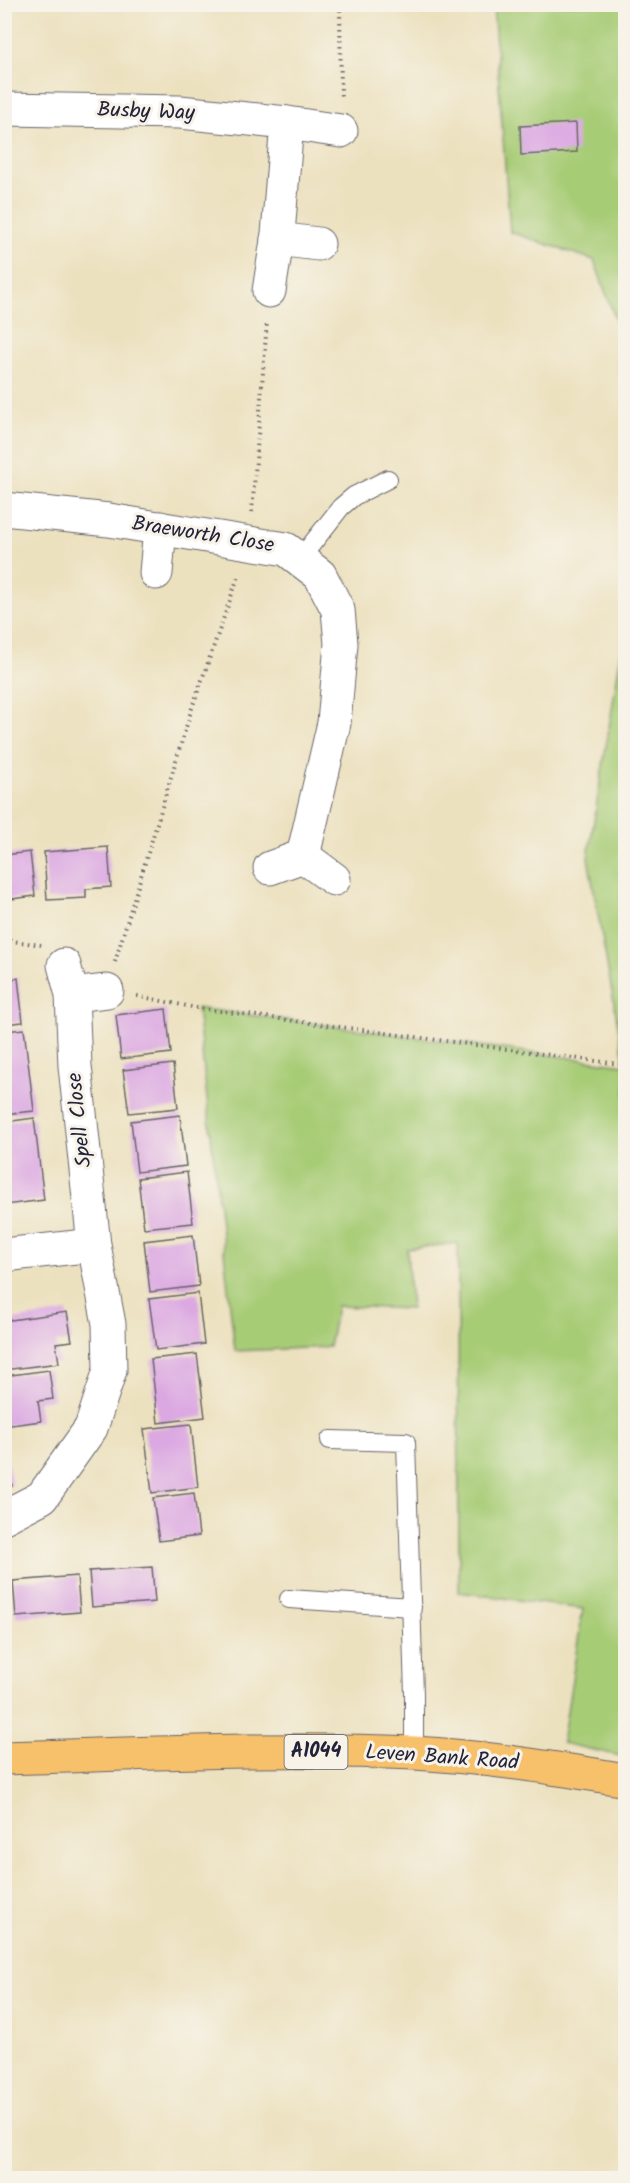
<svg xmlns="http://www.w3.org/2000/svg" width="630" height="2183" font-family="Kalam,sans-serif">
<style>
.green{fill:#a7cc76;stroke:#647758;stroke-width:1.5}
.building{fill:#dba8e2}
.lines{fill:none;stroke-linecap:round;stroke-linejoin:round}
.lane-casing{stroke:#696569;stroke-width:20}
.street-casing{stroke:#696569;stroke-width:35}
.primary-casing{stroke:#696569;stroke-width:35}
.path{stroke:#696569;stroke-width:4;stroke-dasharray:1.5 4.5;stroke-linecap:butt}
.lane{stroke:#fff;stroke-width:18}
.street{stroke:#fff;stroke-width:33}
.primary{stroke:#f7c06b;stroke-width:33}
.labels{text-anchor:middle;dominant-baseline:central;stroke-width:6;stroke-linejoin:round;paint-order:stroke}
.shield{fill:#f7f3e8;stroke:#62616f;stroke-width:1.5}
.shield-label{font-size:20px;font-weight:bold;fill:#22223b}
.street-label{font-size:21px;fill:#22223b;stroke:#f7f3e8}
</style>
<rect width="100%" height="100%" fill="#f7f3e8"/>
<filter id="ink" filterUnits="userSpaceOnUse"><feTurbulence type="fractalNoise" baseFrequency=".0167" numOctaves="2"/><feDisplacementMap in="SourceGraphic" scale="12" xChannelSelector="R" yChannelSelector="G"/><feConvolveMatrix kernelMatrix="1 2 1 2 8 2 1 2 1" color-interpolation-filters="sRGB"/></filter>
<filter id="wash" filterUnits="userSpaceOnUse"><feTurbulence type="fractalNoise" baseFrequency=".008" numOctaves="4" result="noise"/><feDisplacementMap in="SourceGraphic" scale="24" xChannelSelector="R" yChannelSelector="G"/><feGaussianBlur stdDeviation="1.35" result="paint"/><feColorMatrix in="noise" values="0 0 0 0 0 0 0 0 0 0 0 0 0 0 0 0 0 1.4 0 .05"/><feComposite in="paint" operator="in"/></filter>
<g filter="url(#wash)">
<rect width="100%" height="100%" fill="#ece1bf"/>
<g class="green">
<polygon points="493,5 625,5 625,346 594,260 510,232"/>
<polygon points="625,628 626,1757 625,1757 562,1743 583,1609 459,1592 458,1243 407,1249 411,1309 337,1306 329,1347 235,1351 197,1008 625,1065 588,858"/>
</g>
<g id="blocks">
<g class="building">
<polygon points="576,123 577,152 521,155 520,126"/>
<polygon points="108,847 111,887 86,889 86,898 47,900 44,852"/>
<polygon points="30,852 35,896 4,900 4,855"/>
<polygon points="18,978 23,1022 4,1024 4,980"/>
<polygon points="166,1009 171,1053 121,1059 116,1015"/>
<polygon points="24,1029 34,1111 5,1114 5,1031"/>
<polygon points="173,1064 178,1108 129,1113 123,1070"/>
<polygon points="180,1115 186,1166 137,1172 131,1121"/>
<polygon points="34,1118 44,1200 5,1205 5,1122"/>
<polygon points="187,1172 193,1223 144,1228 138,1178"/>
<polygon points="193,1235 199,1286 150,1292 144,1241"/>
<polygon points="198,1293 204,1344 156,1350 149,1299"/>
<polygon points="67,1312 72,1341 56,1343 59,1363 4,1370 4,1321"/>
<polygon points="197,1354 205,1417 158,1423 151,1359"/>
<polygon points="49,1370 53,1399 38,1401 41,1421 4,1426 4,1376"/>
<polygon points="191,1424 198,1487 152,1493 144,1429"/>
<polygon points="4,1443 12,1486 4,1487"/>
<polygon points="194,1493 199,1536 159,1541 153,1498"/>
<polygon points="152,1567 155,1602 92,1607 89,1571"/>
<polygon points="77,1576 80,1612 16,1617 13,1581"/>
<polygon points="4,1601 7,1601 10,1637 4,1637"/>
</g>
</g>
</g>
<g filter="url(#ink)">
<use href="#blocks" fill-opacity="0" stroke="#696569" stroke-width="1.5"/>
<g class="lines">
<g class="lane-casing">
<g id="lane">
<polyline points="300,559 341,507 354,496 388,479"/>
<polyline points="330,1440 406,1442 414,1694 414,1753"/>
<polyline points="289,1599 412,1607"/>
</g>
</g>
<g class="street-casing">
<g id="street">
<polyline points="4,109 180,112 287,123 278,234 269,291"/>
<polyline points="287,123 341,131"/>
<polyline points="277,239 318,244"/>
<polyline points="4,509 109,520 286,549 320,575 338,610 341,644 334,723 303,856"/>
<polyline points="156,573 160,528"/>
<polyline points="270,868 303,856 334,879"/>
<polyline points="72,995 107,991"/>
<polyline points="4,1255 94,1245"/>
<polyline points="4,1517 42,1497 91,1428 110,1370 109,1324 94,1245 75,1066 72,995 64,965"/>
</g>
</g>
<g class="primary-casing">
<path id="primary" d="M 4,1758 C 141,1754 277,1747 414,1753 C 485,1757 555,1768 626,1780"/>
</g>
<g class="path">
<polyline points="340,4 341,100"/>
<polyline points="252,512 267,322"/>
<polyline points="4,940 42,945"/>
<polyline points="115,962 191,711 239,574"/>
<polyline points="137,996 197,1008 626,1065"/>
</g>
<use href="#lane" class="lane"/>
<use href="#street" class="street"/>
<use href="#primary" class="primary"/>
</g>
</g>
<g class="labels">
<rect class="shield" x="284.5" y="1735" width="63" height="34" rx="4.5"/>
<g class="shield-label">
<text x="316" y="1752">A1044</text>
</g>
<g class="street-label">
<text transform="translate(146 112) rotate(2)">Busby Way</text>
<text transform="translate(203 535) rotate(9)">Braeworth Close</text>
<text transform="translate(80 1120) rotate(-96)">Spell Close</text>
<text transform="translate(442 1758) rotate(4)">Leven Bank Road</text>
</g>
</g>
<rect width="630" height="2183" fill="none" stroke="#f7f3e8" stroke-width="24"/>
</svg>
